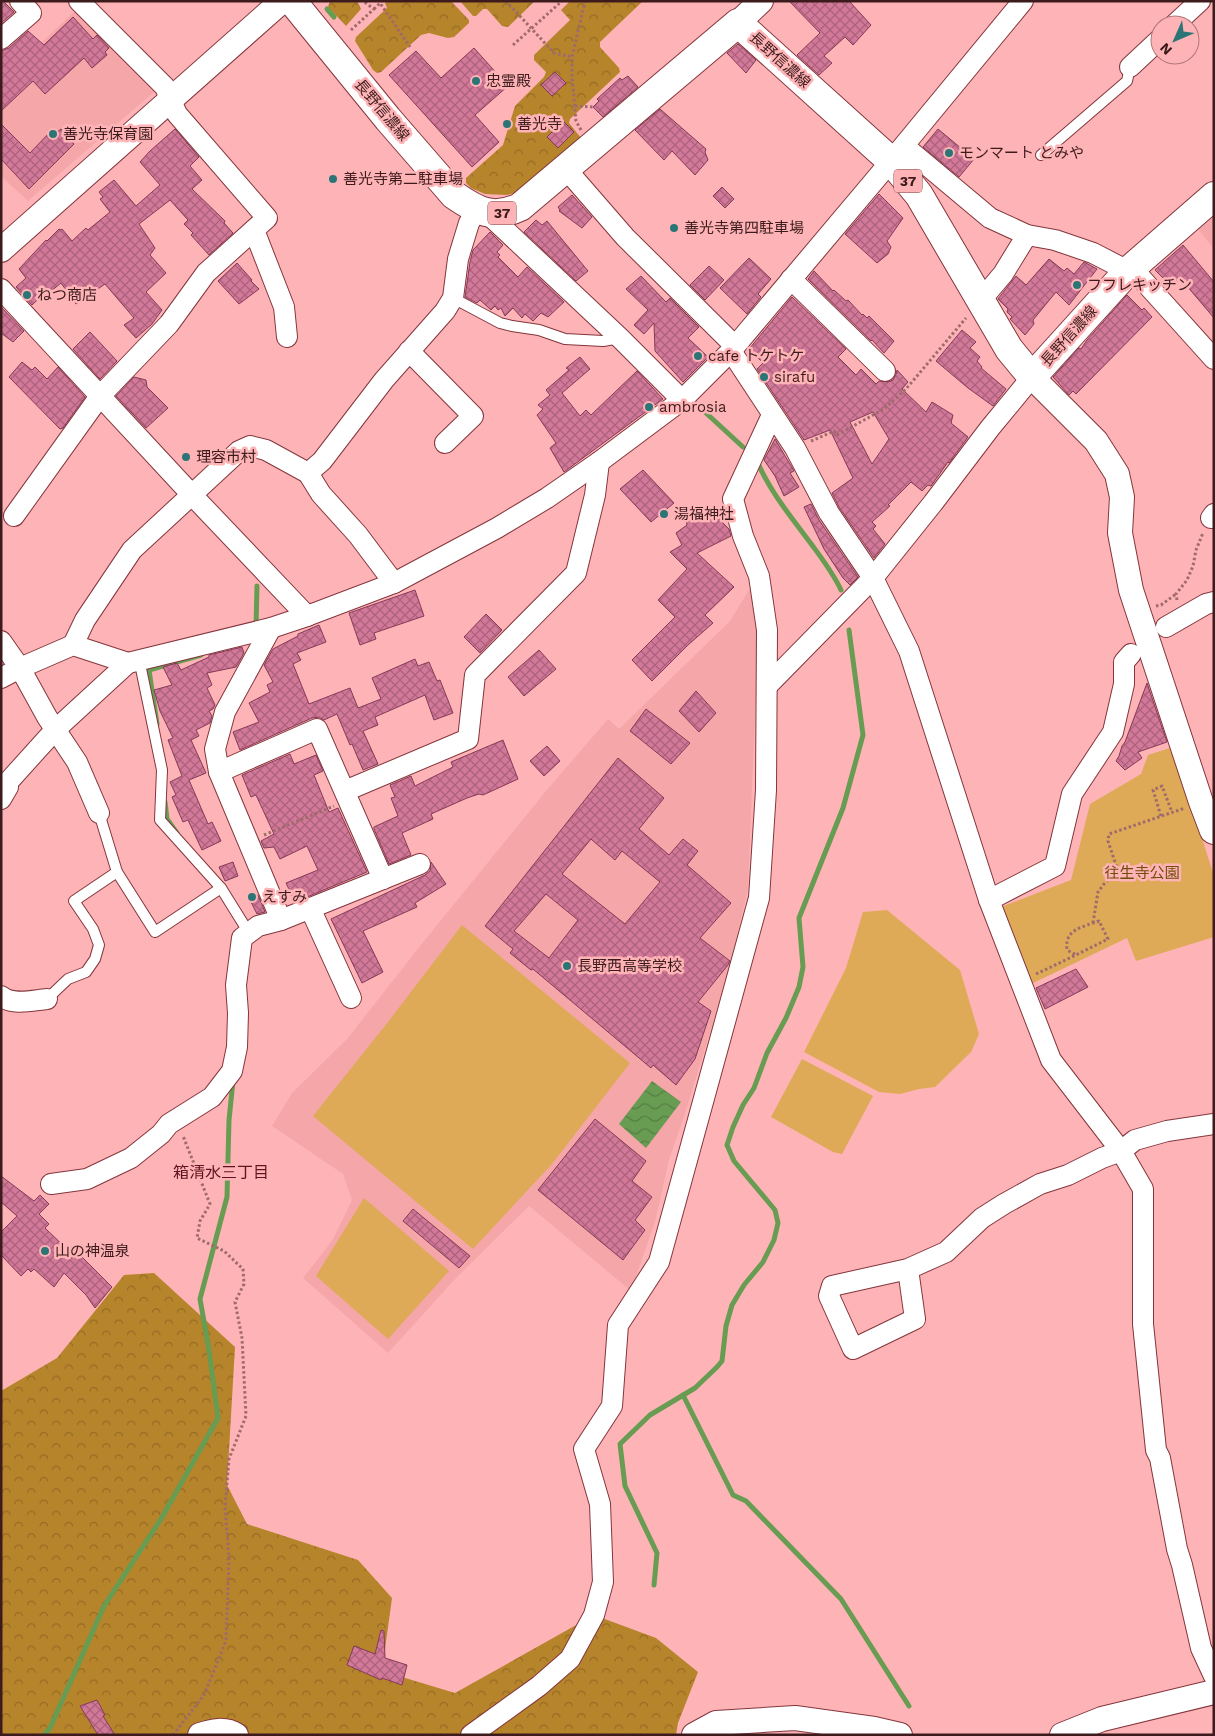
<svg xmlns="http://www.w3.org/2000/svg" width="1215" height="1736" font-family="'Work Sans','Noto Sans JP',sans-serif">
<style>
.built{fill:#f5a6a8}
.forest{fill:url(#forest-crowns)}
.green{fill:#deaa58}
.water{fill:url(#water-waves)}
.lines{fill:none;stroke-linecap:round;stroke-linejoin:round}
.stream{stroke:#679c52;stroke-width:5}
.building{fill:url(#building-cross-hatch);stroke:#853a58;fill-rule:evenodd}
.service-casing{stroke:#84353c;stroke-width:12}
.minor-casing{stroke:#84353c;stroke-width:22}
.tertiary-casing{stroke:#84353c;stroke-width:26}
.primary-casing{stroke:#84353c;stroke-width:30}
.path{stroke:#a06a6c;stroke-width:3;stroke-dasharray:2.5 2.5;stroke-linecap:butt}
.service{stroke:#fff;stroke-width:10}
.minor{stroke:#fff;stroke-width:20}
.tertiary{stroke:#fff;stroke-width:24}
.primary{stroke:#fff;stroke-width:28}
.poi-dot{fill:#2b7577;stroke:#feb4b6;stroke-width:2}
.labels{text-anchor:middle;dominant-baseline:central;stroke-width:5;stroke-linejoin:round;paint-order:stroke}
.shield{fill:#feb4b6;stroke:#77494b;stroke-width:1}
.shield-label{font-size:14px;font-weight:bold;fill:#3d1b1d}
.street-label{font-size:15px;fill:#3d1b1d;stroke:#feb4b6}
.poi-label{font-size:15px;fill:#3d1b1d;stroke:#feb4b6;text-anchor:start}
.park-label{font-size:15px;fill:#704d09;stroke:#feb4b6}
.neighbourhood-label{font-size:16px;fill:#5f131f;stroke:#feb4b6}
</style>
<defs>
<pattern id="forest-crowns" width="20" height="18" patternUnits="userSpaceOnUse" patternTransform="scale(1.25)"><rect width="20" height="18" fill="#b6842b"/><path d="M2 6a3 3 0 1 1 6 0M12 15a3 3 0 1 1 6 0" fill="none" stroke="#956b24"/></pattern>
<pattern id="water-waves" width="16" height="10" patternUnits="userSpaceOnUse" patternTransform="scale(1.25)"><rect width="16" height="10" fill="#679c52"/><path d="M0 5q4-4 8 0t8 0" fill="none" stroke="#567e43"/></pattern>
<pattern id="building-cross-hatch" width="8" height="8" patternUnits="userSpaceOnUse" patternTransform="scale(1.25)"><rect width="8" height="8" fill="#d27899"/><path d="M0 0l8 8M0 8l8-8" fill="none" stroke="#ac627c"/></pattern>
</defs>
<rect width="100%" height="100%" fill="#feb4b6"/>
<g class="built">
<polygon points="77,9 154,92 28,201 1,176 1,81"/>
<polygon points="1214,213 1214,249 1197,228"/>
<polygon points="752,585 758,638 748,889 729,970 685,1114 669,1160 655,1222 631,1291 529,1206 456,1278 388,1353 303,1278 332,1241 352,1200 343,1174 272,1126 292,1093 347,1039 424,941 546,791 608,719 619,729 730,621"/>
</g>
<g class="forest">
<polygon points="330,1 357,1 361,9 346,26 328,7"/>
<polygon points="386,1 451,1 469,20 469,23 454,37 448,38 429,33 421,35 381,72 377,73 373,70 355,41 356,37 387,8 385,3"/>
<polygon points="460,1 535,1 508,27 502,26 487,9 483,9 476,16 473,16"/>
<polygon points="570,1 643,1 600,42 600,47 619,68 620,72 570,119 569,123 581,138 523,191 507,195 485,194 471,188 466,183 466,178 503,145 515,106 544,77 546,72 534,60 534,55 570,20 561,10"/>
<polygon points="154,1273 235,1347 227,1485 247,1524 358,1560 392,1598 382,1671 455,1693 594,1615 656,1638 698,1672 678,1723 676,1735 1,1735 1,1391 57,1358 124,1275"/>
</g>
<g class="green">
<polygon points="1173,747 1214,876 1214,937 1136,961 1127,938 1029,985 993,910 1071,880 1090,804 1141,774 1148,755"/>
<polygon points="887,910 960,970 979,1034 971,1052 935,1087 919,1089 900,1094 879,1092 804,1052 846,968 863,912"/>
<polygon points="462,925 630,1063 552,1164 473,1249 313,1116 388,1022"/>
<polygon points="802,1059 873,1096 842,1154 833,1152 771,1117"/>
<polygon points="364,1198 449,1271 388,1339 316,1276"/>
</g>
<polygon class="water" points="652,1081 681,1102 646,1148 619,1124"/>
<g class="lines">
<g class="stream">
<polyline points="327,9 334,17"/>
<polyline points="693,401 743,447"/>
<path d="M 757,461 C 770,492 792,518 812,545 C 823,560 833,573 841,590"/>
<polyline points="256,628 257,586"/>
<polyline points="157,724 149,670 201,655"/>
<polyline points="165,802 167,819 177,833"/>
<polyline points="683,1395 733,1495 746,1501 841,1599 909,1706"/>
<polyline points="654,1585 657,1553 625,1486 620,1444 650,1415 695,1388 717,1367 722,1361 726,1326 732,1305 744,1285 763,1262 774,1240 778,1223 775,1210 734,1161 727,1145 733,1127 743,1105 754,1088 767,1053 786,1018 799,987 803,967 799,918 843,808 863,735 849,630"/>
<polyline points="44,1735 50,1728 104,1606 161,1519 218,1418 209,1350 200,1299 227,1197 229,1120 233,1081"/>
</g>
</g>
<g class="building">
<polygon points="1,1 3,1 14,12 1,23"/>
<polygon points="789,1 849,1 871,25 853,45 845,37 824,56 832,63 819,75 797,55 820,33"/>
<polygon points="73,17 93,39 97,35 109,48 105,52 107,55 92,68 84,58 45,94 33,81 1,111 1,51 9,48 28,31 44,45"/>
<polygon points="738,44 756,60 746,73 727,53"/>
<polygon points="474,48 508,86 475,115 499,142 472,167 389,75 416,51 441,78"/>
<polygon points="555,72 566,83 552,96 541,85"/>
<polygon points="628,76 638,87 603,117 593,107 599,101 597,99 620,78 622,80"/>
<polygon points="660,109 706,149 705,152 708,160 695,175 672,151 664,160 635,130"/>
<polygon points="563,121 574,132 558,148 547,137"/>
<polygon points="1,124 30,153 52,130 56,133 61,129 74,144 29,189 1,159"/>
<polygon points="175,129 199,157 190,166 202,180 192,189 225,221 224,223 233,233 209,255 191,235 193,233 184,224 188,220 170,200 139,224 155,248 150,255 166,273 146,292 162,310 152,324 136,338 124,325 134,318 105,284 76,304 61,283 50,292 48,290 32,305 16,287 26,278 19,269 46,240 47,241 59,229 61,230 62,229 72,241 86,228 88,230 110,212 100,199 103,197 99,192 114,180 136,206 160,185 140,162 150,151"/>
<polygon points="938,129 974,159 959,177 923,147"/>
<polygon points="722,187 734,199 725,208 713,196"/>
<polygon points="879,194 903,218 887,241 891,247 888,254 877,263 845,234"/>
<polygon points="572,195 592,217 582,228 559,211 560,210 558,207"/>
<polygon points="536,220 542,225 547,221 588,271 576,281 524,232"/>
<polygon points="490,232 503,245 497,252 500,255 498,257 518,277 527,267 564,302 548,317 541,313 533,321 525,314 522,318 513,308 505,316 501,308 498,310 495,306 491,310 480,300 477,303 465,297 470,262 473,250"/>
<polygon points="1183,245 1214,282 1214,318 1181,279 1171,286 1155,270"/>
<polygon points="749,258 771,279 758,294 761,297 747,314 720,288"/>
<polygon points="1049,259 1064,271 1067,268 1074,274 1084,262 1097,269 1069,305 1056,292 1033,320 1034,324 1025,335 1010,319 1012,317 1007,312 1008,309 998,299 1016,276 1026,285"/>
<polygon points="237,263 252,280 251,281 259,289 239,304 218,281"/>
<polygon points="709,266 724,280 705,300 690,285"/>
<polygon points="814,271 833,291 834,290 846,301 848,300 862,315 863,314 867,318 869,316 894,341 884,353 872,340 871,341 808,279"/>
<polygon points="641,276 666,302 670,298 699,327 688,338 708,357 683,382 655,351 654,323 644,334 634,325 648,310 626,289"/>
<polygon points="1127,295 1142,310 1144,308 1152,317 1076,394 1073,391 1069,395 1053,377 1079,348 1081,349 1087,340"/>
<path d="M 792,297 L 846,349 L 838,357 L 856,375 L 861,369 L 876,384 L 879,381 L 888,382 L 893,380 L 896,374 L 897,370 L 908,382 L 902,389 L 926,412 L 932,402 L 953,415 L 951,423 L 968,437 L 949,463 L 948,462 L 931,486 L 928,485 L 922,491 L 911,482 L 888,505 L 890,506 L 872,522 L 876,526 L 873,529 L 885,544 L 874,558 L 839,507 L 832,493 L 853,478 L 830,430 L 804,440 L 757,369 L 763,363 L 749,349 ZM 873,412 L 889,439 L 872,464 L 850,422 Z"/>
<polygon points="1,307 24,331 13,342 1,333"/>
<polygon points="962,330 976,342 970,348 980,357 977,361 982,367 981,368 1006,389 993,406 968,388 936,361"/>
<polygon points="90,332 117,361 100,379 73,349"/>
<polygon points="580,357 590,369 562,393 580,416 586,410 591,415 637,371 663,399 564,472 550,448 556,443 537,415 543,409 538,405 550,395 546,390 569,370 566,368"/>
<polygon points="22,362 32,370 35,367 47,379 58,367 85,397 63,428 60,429 9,377"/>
<polygon points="134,377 146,380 147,387 168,408 146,428 116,396"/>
<polygon points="775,439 794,471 790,473 799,487 784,496 775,476 764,460"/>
<polygon points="643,470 674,503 651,522 620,489"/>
<polygon points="811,504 819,520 858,577 850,585 843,578 824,549 804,507"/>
<polygon points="706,514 708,517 714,514 729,529 731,536 697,553 734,587 705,615 713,623 688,645 652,681 632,660 675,617 658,600 687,569 670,552 682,545 676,533 687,525 686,520 697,515 699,518"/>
<polygon points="415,590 424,616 374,633 376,639 360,645 349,613"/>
<polygon points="486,614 502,630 480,653 464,637"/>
<polygon points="319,625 326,642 297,653 301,660 293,664 309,704 350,688 358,708 381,699 372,678 415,659 418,666 429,662 437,681 440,680 453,713 434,720 425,695 375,717 378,725 363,731 378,764 363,770 352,744 350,745 337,714 324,720 319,717 312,718 240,750 233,732 259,722 249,703 270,692 267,685 273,682 264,665 273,649 298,636 298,634"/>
<polygon points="242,647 244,653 236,667 207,673 212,685 207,688 215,705 213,709 209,711 212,716 210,723 196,730 199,736 191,740 206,773 189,780 208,824 212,822 221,841 202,850 188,820 183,822 172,797 176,795 170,782 182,776 168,740 173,738 160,711 154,690 172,685 163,667 177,663 181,670 209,657 209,655"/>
<polygon points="539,650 556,669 524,696 508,677"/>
<polygon points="1147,683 1167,742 1138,752 1142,758 1125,770 1116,761 1119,756 1122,746 1125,742"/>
<polygon points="696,691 716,713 699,732 679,711"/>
<polygon points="646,709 690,743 671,764 630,731"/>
<polygon points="503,740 518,779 483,795 479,794 467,798 431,814 433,819 402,833 411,855 389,864 374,829 374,827 398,816 391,798 395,797 390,785 411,776 415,786 453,767 451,762"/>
<polygon points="547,746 560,761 544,776 530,761"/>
<polygon points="290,754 294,764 316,755 323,771 314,775 329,812 338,808 367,872 295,902 286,883 318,870 307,846 280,859 274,847 264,848 261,841 274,834 256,795 251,797 242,775"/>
<path d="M 618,758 L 664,798 L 639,829 L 669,855 L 683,839 L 698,851 L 687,865 L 731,903 L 700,938 L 730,961 L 728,965 L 698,1002 L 711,1011 L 695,1059 L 676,1085 L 653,1065 L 651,1068 L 533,969 L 531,970 L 510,953 L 513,949 L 485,926 ZM 591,839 L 615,860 L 622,851 L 660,882 L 625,924 L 562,874 ZM 546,894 L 578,920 L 549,958 L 514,931 Z"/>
<polygon points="233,862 238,876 225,881 219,867"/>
<polygon points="431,862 446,884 415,903 417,907 363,931 383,972 362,983 331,919 425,875 430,871"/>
<polygon points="258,895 265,912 257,914 249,898"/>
<polygon points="1076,969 1088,987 1045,1009 1036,988"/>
<polygon points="595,1119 646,1161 632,1181 652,1197 635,1220 645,1230 623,1260 538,1190"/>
<polygon points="1,1176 34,1201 40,1195 49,1204 39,1214 49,1224 45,1228 72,1254 75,1250 112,1287 95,1308 86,1295 64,1273 54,1287 34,1269 31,1272 28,1269 21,1276 1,1255 1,1232 17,1216 1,1202"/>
<polygon points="413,1209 470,1256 459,1268 403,1221"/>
<polygon points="381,1630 384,1631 385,1658 407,1665 402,1685 382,1678 381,1680 347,1665 354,1646 375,1654"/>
<polygon points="97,1700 105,1715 103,1716 115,1735 98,1735 80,1706"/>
</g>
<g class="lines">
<g class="service-casing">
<g id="service">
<polyline points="1041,155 1127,81 1130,67"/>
<polyline points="453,298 500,323 512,326 539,330 565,339 603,341 620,338"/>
<polyline points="139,659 162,770 160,820 221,888 249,933"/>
<polyline points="99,813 117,872 155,932 221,888"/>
<polyline points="47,999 68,979 86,972 95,959 99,945 93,929 74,901 117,872"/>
</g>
</g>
<g class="minor-casing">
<g id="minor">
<polyline points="1174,25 1200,1"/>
<polyline points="1,39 31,13 20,1"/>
<polyline points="1130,67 1160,39"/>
<polyline points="904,146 990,218 1027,235 1055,240 1093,253 1128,271"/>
<polyline points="566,169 625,237 735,346"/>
<polyline points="487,213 620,338 682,400"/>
<polyline points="254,230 284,307 287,337"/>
<polyline points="1132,268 1214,359"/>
<polyline points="791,279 885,371"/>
<polyline points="1,289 192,495 307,616 394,583 497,528 547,498 599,462 682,400 731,351 891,161 1023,1"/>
<polyline points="981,300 1003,274 1027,235"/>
<polyline points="409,351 473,416 445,443"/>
<polyline points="731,351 795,448 829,513 873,578 909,651 989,900 1051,1060 1121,1151 1143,1189 1143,1324 1156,1450 1160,1458 1177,1549 1182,1565 1201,1648 1214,1676"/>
<polyline points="308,473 322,461 384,380 445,311 453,298 458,259 469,223 477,209"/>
<polyline points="14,516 100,396 169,324 206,273 267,218 177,114 165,87 79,1"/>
<polyline points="1211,518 1214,514"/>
<polyline points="1166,627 1206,604 1214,602"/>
<polyline points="1,641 20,668 47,717 77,762 99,813"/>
<polyline points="73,645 85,620 132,550 239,451 250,446 266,450 308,473 321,494 358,535 394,583"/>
<polyline points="1,678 20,668 73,645 128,663 271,628 307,616"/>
<polyline points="767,686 873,578 933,503 990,428 1032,377"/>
<polyline points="219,772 317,729 383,879"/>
<polyline points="345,791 468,739 475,675 576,573 595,495 599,462"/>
<polyline points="1,799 8,787 8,782 55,730 128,663"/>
<polyline points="989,900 1055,866 1072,794 1113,732 1124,684 1124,662 1131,654"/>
<polyline points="310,908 351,998"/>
<polyline points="281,920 420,864"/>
<path d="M 1,996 C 12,1006 34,1000 47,999"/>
<polyline points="51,1184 87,1179 131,1158 161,1134 169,1124 212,1097 232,1071 237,1047 238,1013 236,985 242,938 258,926 281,920 219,772 215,749 225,712 271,628"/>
<polyline points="908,1269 915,1319 853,1349 829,1296 832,1286 908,1269 946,1252 982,1218 1004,1204 1040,1184 1068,1175 1102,1158 1121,1151 1135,1140 1167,1131 1214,1124"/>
<polyline points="471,1735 539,1686 570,1659 594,1615 603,1582 600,1504 584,1449 612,1406 618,1325 659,1262 759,898 766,790 767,630 759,576 743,536 733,499 772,415"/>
</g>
</g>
<g class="tertiary-casing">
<g id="tertiary">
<polyline points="738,23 761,1"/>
<polyline points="1,250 282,1"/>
<polyline points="1032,377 1096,441 1117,474 1122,497 1120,533 1131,590 1201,802 1212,831 1214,832"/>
<path d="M 200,1735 C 212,1731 225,1728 236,1735"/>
<polyline points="694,1735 716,1723 795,1718 874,1729 900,1735"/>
<polyline points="1062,1735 1102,1719 1214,1692"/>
</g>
</g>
<g class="primary-casing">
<path id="primary" d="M 292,1 L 388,119 L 454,195 C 477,211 493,220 520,207 L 738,23 L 891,161 L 919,195 L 1009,349 L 1032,377 L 1128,271 L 1214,196"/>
</g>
<g class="path">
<polyline points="506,1 554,53 572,57"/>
<polyline points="374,9 380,3 410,47"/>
<polyline points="351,30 374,9 363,1"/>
<polyline points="513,45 562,1"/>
<polyline points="575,106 593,107"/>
<polyline points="581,130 576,121 572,75 572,57 585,1"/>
<polyline points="811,441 834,431 837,435 884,409 906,389 966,318"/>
<polyline points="1177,600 1176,594 1187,580 1193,566 1196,550 1203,533"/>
<polyline points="1156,606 1161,605 1176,594"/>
<polyline points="1161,816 1153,790 1162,786 1172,812"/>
<polyline points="264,835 334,806"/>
<polyline points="1093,923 1098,892 1104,884 1118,871 1108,841 1109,834 1185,808"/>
<path d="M 1036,974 C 1060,963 1084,951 1108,939 L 1099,921 C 1083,927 1064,929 1067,950 L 1076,955"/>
<polyline points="173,1735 204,1695 226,1641 229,1558 225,1507 229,1459 246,1416 242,1338 235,1302 244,1284 243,1269 224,1251 197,1238 200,1221 210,1204 183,1136"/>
</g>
<use href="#service" class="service"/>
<use href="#minor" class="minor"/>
<use href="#tertiary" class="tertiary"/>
<use href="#primary" class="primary"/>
</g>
<g class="poi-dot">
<circle cx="476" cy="81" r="5"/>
<circle cx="507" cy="124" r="5"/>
<circle cx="53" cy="134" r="5"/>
<circle cx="949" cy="153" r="5"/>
<circle cx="333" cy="179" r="5"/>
<circle cx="674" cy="228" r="5"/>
<circle cx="1077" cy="285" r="5"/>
<circle cx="27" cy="295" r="5"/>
<circle cx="698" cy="356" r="5"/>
<circle cx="764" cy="377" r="5"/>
<circle cx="649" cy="407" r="5"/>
<circle cx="186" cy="457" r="5"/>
<circle cx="664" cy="514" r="5"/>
<circle cx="252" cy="897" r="5"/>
<circle cx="567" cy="966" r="5"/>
<circle cx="45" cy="1251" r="5"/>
</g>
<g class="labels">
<g class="shield">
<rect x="894" y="169.5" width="28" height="23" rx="4"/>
<rect x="488" y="201.5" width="28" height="23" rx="4"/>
</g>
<g class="shield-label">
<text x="908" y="181">37</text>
<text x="502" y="213">37</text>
</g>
<g class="street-label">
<text transform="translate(780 60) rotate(42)">長野信濃線</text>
<text transform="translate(382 110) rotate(50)">長野信濃線</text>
<text transform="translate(1069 336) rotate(-48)">長野信濃線</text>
</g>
<g class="poi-label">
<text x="486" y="81">忠霊殿</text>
<text x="517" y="124">善光寺</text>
<text x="63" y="134">善光寺保育園</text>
<text x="959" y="153">モンマート とみや</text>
<text x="343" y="179">善光寺第二駐車場</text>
<text x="684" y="228">善光寺第四駐車場</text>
<text x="1087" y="285">フフレキッチン</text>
<text x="37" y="295">ねつ商店</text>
<text x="708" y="356">cafe トケトケ</text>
<text x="774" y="377">sirafu</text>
<text x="659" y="407">ambrosia</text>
<text x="196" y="457">理容市村</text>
<text x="674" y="514">湯福神社</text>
<text x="262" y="897">えすみ</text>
<text x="577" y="966">長野西高等学校</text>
<text x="55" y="1251">山の神温泉</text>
</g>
<g class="park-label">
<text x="1142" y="873">往生寺公園</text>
</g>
<g class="neighbourhood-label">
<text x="221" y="1172">箱清水三丁目</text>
</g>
</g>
<rect width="1215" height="1736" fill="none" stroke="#3d1b1d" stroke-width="5"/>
<g transform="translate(1175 40) rotate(225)"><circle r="24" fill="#feb4b6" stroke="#b17779"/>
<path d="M0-4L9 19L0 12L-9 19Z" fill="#2b7577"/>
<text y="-8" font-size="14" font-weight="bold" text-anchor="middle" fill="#3d1b1d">N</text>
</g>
</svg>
